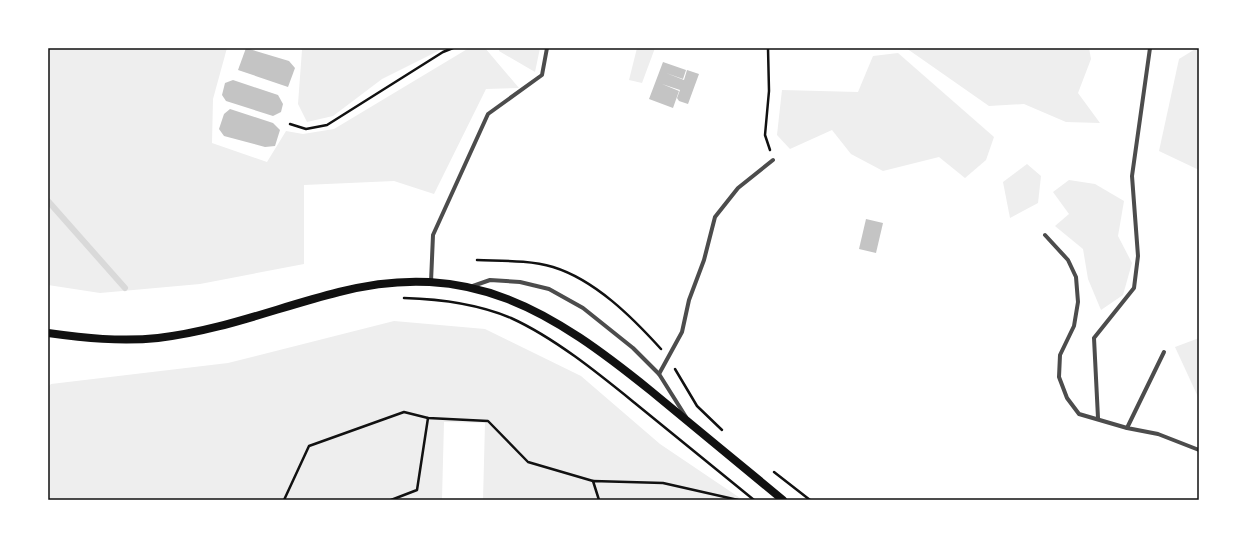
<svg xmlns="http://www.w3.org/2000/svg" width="1247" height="548" font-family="'Times New Roman',serif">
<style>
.green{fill:#eee}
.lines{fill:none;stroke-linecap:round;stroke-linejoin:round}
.stream{stroke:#d9d9d9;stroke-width:6}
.building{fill:#c4c4c4}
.path{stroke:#111;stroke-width:2.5}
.minor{stroke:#4c4c4c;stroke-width:4}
.secondary{stroke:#111;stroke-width:8}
.neatline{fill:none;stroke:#111;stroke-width:1.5}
</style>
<rect width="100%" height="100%" fill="#fff"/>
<g class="green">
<polygon points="48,48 227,48 213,99 212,143 267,162 286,131 303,134 334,129 469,48 485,48 519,88 486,89 434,194 394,181 304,185 304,264 200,284 100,293 48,285"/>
<polygon points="300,48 444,48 382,79 333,116 307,122 298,104 302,50"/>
<polygon points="500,48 540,48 535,72 499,51"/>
<polygon points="637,48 655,48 642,83 629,80"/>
<polygon points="906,48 1089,48 1091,59 1078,93 1100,123 1066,122 1024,104 989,106"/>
<polygon points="1197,48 1199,48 1199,170 1159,151 1179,59"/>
<polygon points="898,53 994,137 986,160 965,178 939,157 883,171 851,154 832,130 790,149 777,135 782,90 858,92 873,56"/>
<polygon points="1027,164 1041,176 1038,203 1010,218 1003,182"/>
<polygon points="1069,180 1095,184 1124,201 1118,236 1132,263 1123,295 1101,310 1088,279 1083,249 1055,226 1069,214 1053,192"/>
<polygon points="394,321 485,329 581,376 660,444 743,500 483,500 485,423 444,422 442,499 472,500 48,500 48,387 51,384 228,363"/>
<polygon points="1199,338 1199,399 1175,347"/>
</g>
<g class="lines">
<polyline class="stream" points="48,201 125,288"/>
</g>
<g class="building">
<polygon points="246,48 289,61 295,68 288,87 238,70"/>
<polygon points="663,62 686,70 683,79 666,73 684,80 687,70 699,74 688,104 679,101 677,98 680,90 662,84 679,91 673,108 649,99"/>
<polygon points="233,80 278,95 283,104 281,112 273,116 226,101 222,95 225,83"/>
<polygon points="230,109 273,123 280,130 275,146 265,147 224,136 219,129 224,114"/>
<polygon points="866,219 883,223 876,253 859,249"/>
</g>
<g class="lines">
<g class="path">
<polyline points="768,48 769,91 765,135 770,150"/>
<polyline points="290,124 306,129 327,125 443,52 453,48"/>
<path d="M 477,260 C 502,261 529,260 553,267 C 595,280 632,317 661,349"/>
<path d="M 404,298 C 440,299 478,304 511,318 C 555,338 599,374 636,404 C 675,436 715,468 754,500"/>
<polyline points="675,369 697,406 722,430"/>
<polyline points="774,472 810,500"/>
<polyline points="284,500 309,446 404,412 428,418 488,421 528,462 593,481"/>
<polyline points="391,500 417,490 428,418"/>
<polyline points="599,500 593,481 663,483 738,500"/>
</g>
<g class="minor">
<polyline points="1045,235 1068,260 1076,277 1078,302 1074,326 1060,355 1059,377 1067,398 1079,414 1127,428"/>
<polyline points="431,282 433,235 488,114 542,75 547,48"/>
<polyline points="470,287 490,280 520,282 549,289 583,308 633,348 659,374 686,417"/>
<polyline points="1164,352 1127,428 1158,434 1199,450"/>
<polyline points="659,374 682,332 689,300 704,260 715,217 738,188 773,160"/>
<polyline points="1098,418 1094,338 1134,288 1138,256 1132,176 1150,48"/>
</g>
<path class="secondary" d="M 48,333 C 84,338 121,342 158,338 C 220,331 279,307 339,292 C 471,258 553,312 651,391 C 695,427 739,464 783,500"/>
</g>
<rect width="1247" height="548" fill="none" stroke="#ffffff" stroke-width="98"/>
<rect x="49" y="49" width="1149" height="450" class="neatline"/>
</svg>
